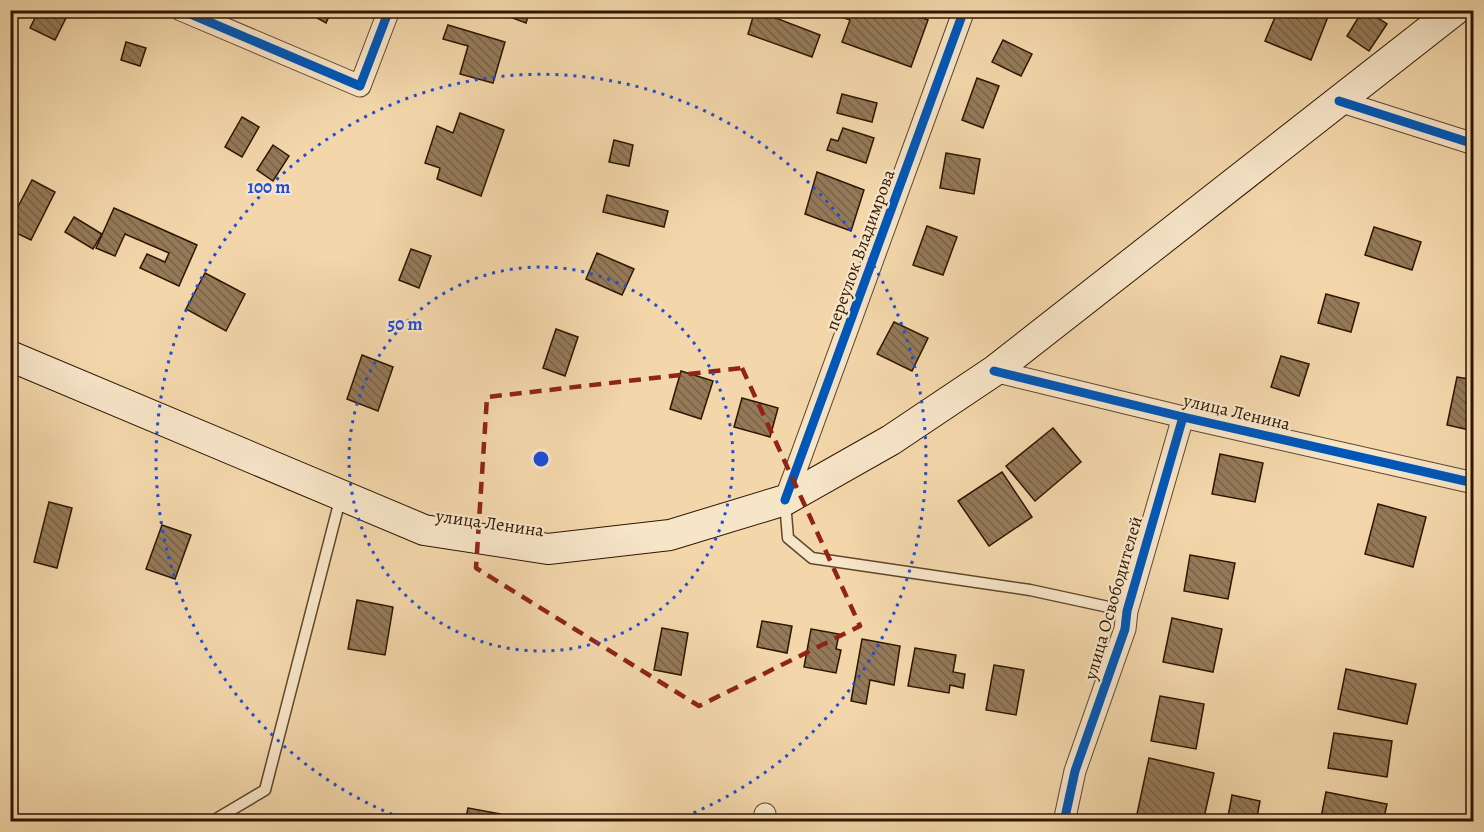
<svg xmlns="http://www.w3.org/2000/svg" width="1484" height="832" font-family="Alegreya,serif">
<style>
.building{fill:url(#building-back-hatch);stroke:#2e1601;stroke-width:1.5}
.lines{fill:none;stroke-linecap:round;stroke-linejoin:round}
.service-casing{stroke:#5f462c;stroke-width:13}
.minor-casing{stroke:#5f462c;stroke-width:23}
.secondary-casing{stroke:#2e1601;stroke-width:32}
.service{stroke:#f7e5c8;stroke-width:10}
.minor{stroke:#f7e5c8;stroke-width:21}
.secondary{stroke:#f7e5c8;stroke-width:30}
.cycleway-casing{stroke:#f7e5c8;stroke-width:13}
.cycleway{stroke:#0057b8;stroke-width:9}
.marked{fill:none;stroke:#8f2418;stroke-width:4.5;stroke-dasharray:12 8;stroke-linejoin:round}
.ring{fill:none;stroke:#1d4ed8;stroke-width:3;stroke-dasharray:3 6}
.labels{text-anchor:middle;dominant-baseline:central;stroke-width:4.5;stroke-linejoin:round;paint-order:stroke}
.street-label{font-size:18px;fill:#2e1601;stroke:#f7e5c8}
.centre{fill:#1d4ed8;stroke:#f7e5c8;stroke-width:3}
.ring-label{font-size:18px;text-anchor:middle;font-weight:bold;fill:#1d4ed8;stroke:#f7e5c8;stroke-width:4.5;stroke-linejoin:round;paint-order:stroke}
</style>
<defs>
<pattern id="building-back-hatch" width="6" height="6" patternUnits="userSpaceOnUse" patternTransform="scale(1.5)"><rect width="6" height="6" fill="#947a59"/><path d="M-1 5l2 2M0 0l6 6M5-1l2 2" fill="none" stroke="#796347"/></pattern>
</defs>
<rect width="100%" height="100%" fill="#f3d7ab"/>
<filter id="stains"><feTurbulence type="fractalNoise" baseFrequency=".00333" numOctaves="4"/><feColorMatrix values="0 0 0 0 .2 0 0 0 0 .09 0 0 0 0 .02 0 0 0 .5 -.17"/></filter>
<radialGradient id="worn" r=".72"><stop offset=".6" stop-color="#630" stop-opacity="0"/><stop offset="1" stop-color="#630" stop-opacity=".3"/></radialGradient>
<g class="building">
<polygon points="39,10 70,10 55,40 30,28"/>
<polygon points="303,10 332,10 326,23"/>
<polygon points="491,10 530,10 526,23"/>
<polygon points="755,10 820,35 812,57 748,34"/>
<polygon points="832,10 903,10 928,20 911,67 842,42 850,20 831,13"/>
<polygon points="1278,10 1322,10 1329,14 1311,60 1265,41"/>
<polygon points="1363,10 1366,10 1387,24 1369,51 1347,36"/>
<polygon points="448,25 505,42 493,83 460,74 468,46 443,39"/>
<polygon points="1003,40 1032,54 1021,76 992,62"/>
<polygon points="126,42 146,48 140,66 121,60"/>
<polygon points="977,78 999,86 983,128 962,120"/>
<polygon points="842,94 877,103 872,122 837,113"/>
<polygon points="460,113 504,130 481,196 437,179 440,168 425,163 437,126 453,133"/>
<polygon points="242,117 259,127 242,157 225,147"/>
<polygon points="843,128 874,138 866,163 827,150 831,139 838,141"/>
<polygon points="614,140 633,145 629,166 609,162"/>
<polygon points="273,145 289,156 273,181 257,170"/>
<polygon points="946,153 980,159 974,194 940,188"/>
<polygon points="817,172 864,190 851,231 805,214"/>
<polygon points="32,180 55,192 31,240 10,230 10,222"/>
<polygon points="607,195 668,211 664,227 603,212"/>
<polygon points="114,208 197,245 179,286 140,268 147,254 165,262 169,253 125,234 115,256 96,248"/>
<polygon points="74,217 102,234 93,249 65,232"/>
<polygon points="927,226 957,237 943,275 913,265"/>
<polygon points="1374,227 1421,242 1412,270 1365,255"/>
<polygon points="411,249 431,256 419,288 399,280"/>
<polygon points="597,253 634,269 622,295 586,279"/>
<polygon points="205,273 245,294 226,331 186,309"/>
<polygon points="1326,294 1359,303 1351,332 1318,323"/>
<polygon points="894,322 928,338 912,371 877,354"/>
<polygon points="556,329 578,337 565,376 543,368"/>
<polygon points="362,355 393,367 378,411 347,399"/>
<polygon points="1281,356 1309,364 1299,396 1271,387"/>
<polygon points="681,371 713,381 701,419 670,409"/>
<polygon points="1457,377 1474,380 1474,431 1447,425"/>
<polygon points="742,398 778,408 770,437 734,427"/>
<polygon points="1053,428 1081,462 1035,501 1006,466"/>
<polygon points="1220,454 1263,463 1255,502 1212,494"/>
<polygon points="1002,472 1032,517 989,546 958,501"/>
<polygon points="10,484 16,485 11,512 10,512"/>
<polygon points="49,502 72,508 57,568 34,562"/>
<polygon points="1378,504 1426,517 1413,567 1365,554"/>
<polygon points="162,525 191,535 175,579 146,569"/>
<polygon points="1190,555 1235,563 1228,599 1184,591"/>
<polygon points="357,600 393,607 385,655 348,649"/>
<polygon points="1172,618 1222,629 1213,672 1163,662"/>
<polygon points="762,621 792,626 787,653 757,647"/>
<polygon points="662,628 688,633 681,675 654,670"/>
<polygon points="811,629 839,634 836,649 841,650 836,673 804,667"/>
<polygon points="862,639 900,646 894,685 870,680 866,704 851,701"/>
<polygon points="915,648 956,655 953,672 965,674 963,688 950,685 949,693 908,686"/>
<polygon points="994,665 1024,670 1016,715 986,710"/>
<polygon points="1346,669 1416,684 1407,724 1338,709"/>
<polygon points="1160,696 1204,704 1196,749 1151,741"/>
<polygon points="1334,733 1392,741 1387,777 1328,768"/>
<polygon points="1149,758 1214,773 1203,822 1170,822 1137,814"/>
<polygon points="1326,792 1387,804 1383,822 1320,822"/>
<polygon points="1232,795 1260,801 1256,822 1227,822"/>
<polygon points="468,808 501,814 499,822 465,822"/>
</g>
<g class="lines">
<g class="service-casing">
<g id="service">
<polyline points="785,502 788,538 812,558 1030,590 1127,611"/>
<polyline points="211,822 265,790 341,496"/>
</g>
</g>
<g class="minor-casing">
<g id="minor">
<polyline points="181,10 360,86 389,10"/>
<polyline points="1339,101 1474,144"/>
<polyline points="994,371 1183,417 1474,483"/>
<polyline points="785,500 964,10"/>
<polyline points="763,822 765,814"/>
<polyline points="1064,822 1075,771 1125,629 1127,611 1183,417"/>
</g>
</g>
<g class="secondary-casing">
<polyline id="secondary" points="10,356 424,530 548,549 670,535 785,500 891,440 994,371 1455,10"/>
</g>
<use href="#service" class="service"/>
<use href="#minor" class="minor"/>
<use href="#secondary" class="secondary"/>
<g class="cycleway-casing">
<g id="cycleway">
<polyline points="181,10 360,86 389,10"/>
<polyline points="1339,101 1474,144"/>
<polyline points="994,371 1183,417 1474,483"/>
<polyline points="785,500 964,10"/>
<polyline points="1064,822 1075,771 1125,629 1127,611 1183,417"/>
</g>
</g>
<use href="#cycleway" class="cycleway"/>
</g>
<path class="marked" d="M 742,368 L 860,626 L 699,706 L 476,568 L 487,397 Z"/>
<g class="ring">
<circle cx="541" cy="459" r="192"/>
<path d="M409 821A385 385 0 1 1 673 821"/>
</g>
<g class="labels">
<g class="street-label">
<text transform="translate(860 250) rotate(-70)">переулок Владимрова</text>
<text transform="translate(1237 412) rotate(13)">улица Ленина</text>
<text transform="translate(490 523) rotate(8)">улица Ленина</text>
<text transform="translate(1113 598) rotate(-74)">улица Освободителей</text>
</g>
</g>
<circle cx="541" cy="459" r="9" class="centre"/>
<g class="ring-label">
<text x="269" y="193">100 m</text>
<text x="405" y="330">50 m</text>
</g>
<rect width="1484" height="832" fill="none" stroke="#f3d7ab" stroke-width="36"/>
<rect x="12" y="12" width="1460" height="808" fill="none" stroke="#2e1601" stroke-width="3"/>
<rect x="18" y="18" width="1448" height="796" fill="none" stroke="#2e1601" stroke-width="1.5"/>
<rect width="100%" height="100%" filter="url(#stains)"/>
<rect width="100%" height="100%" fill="url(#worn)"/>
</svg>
